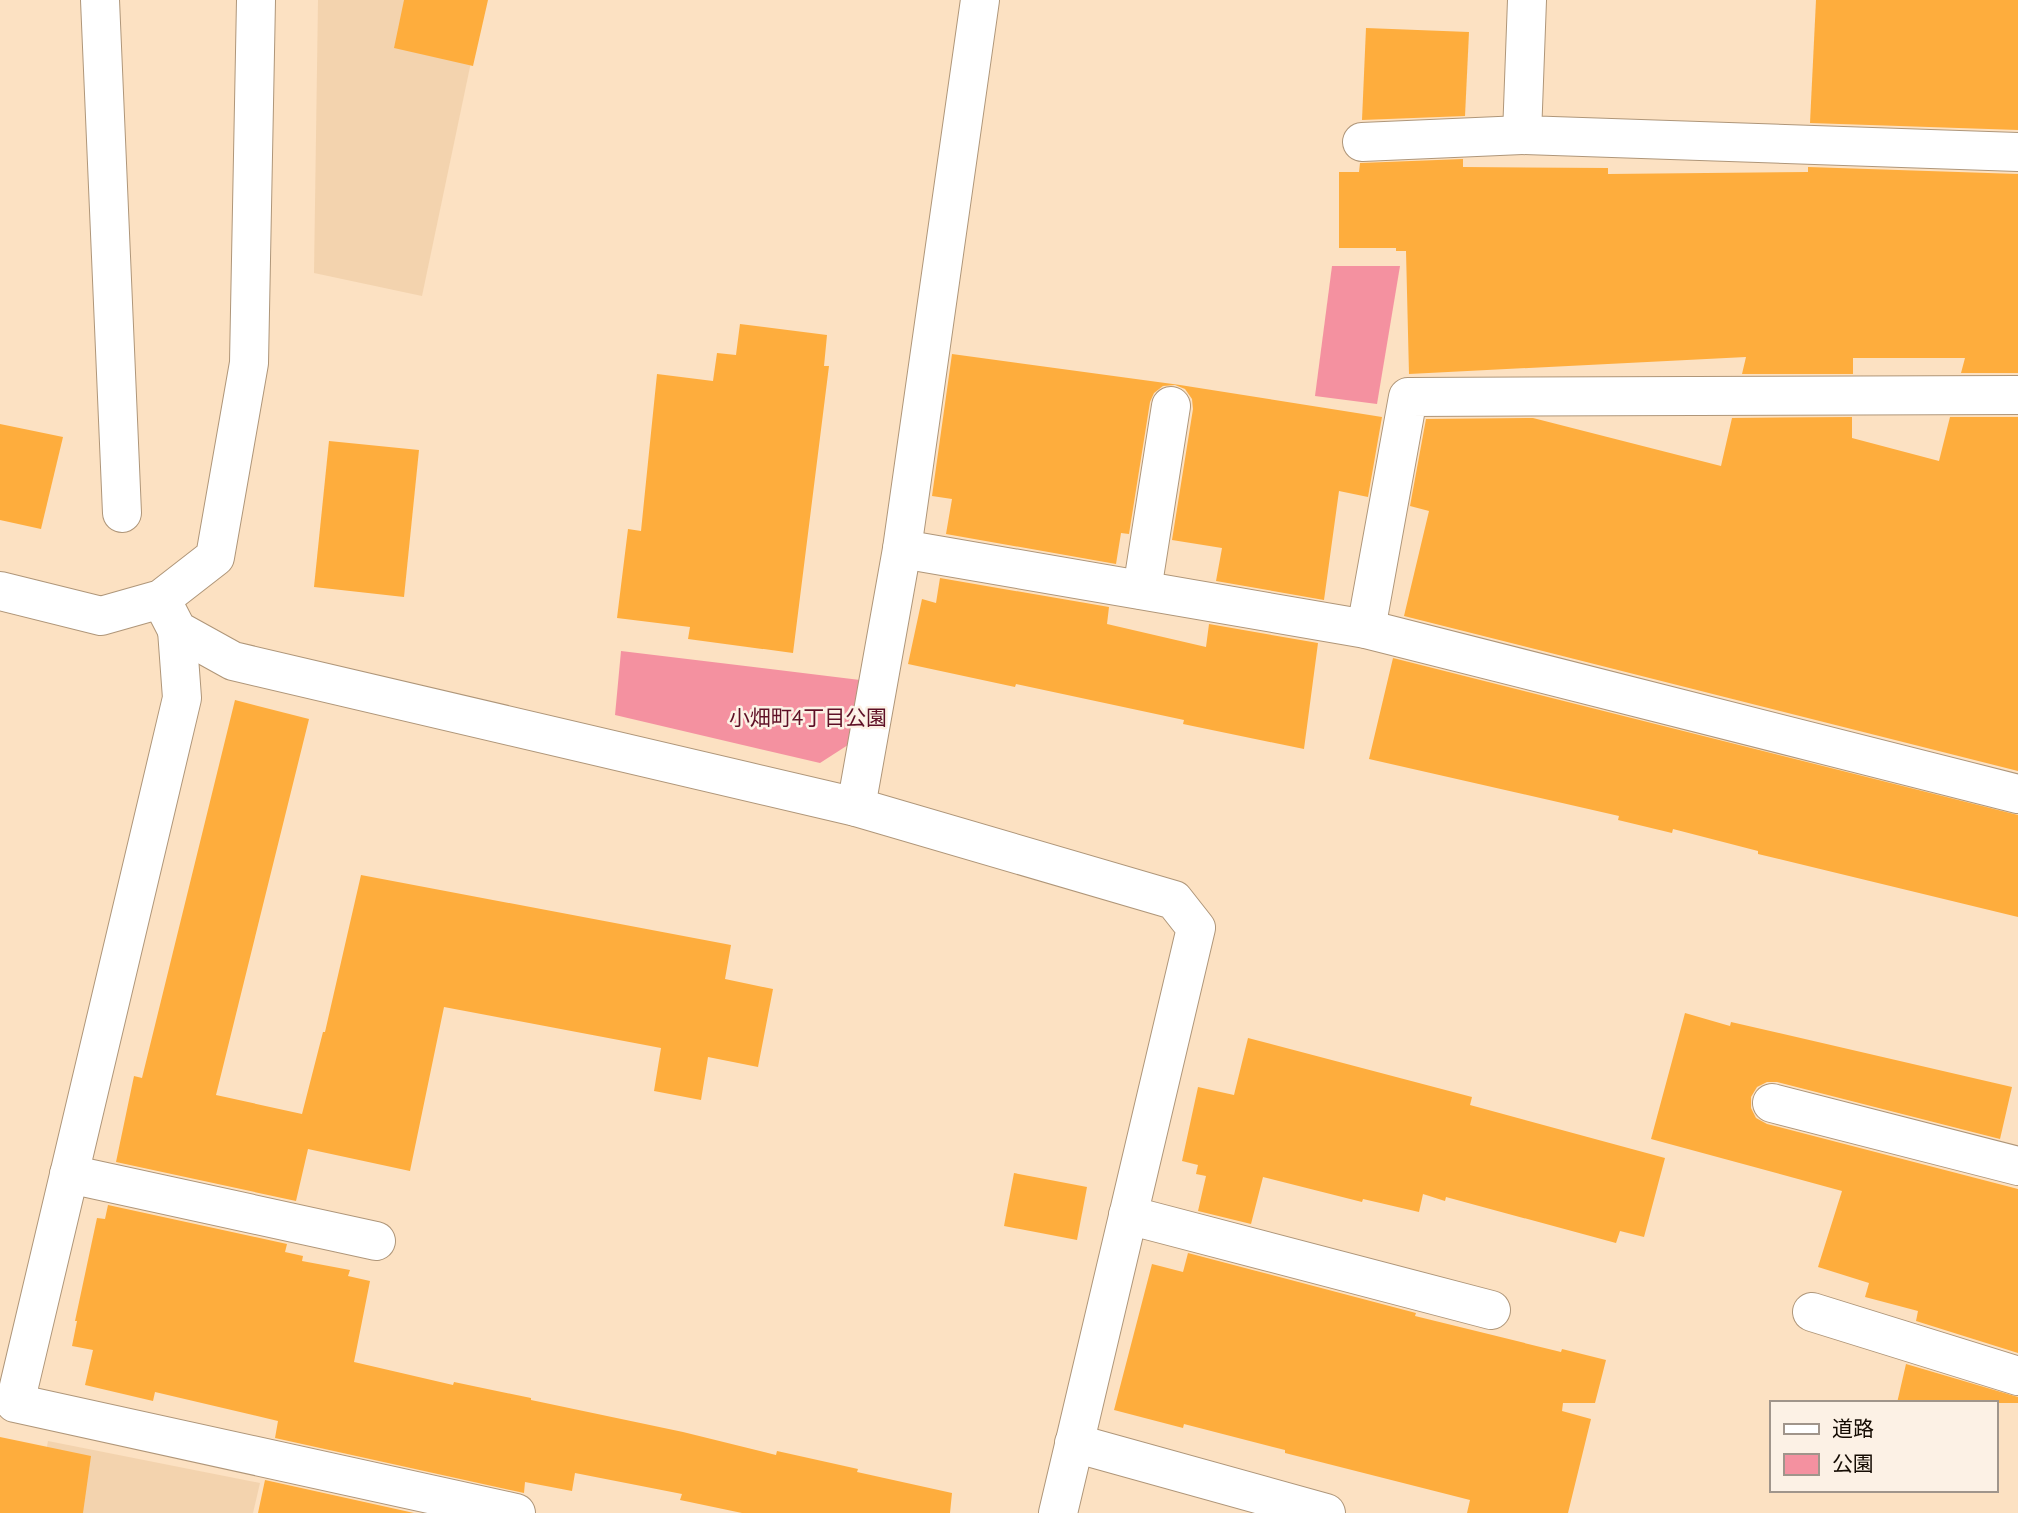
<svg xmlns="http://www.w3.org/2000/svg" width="2018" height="1513" font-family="'PT Sans','Noto Sans JP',sans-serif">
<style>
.built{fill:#f3d3ae}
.green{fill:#f491a0}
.building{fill:#fead3d}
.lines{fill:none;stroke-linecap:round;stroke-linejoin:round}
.minor-casing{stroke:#af9679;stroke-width:40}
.minor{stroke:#fff;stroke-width:38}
.labels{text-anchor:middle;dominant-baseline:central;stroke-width:5;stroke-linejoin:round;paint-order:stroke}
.park-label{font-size:21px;fill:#5e1026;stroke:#fcf1e5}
</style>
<rect width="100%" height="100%" fill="#fce1c2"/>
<g class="built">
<polygon points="318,0 484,0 422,296 314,273"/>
<polygon points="48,1441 260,1483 253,1513 35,1513"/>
</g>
<g class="green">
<polygon points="1332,266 1400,266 1377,404 1315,396"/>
<polygon points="621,651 860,680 851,743 820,763 615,715"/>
</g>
<g class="building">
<polygon points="404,0 488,0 473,66 394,48"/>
<polygon points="1816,0 2018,0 2018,130 1810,123"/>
<polygon points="1366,28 1469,32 1465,116 1362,120"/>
<polygon points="1463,159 1463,167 1608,168 1608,174 1808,172 1808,167 2018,174 2018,373 1961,373 1965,358 1853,358 1853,374 1742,374 1746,357 1409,374 1406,251 1396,251 1396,248 1339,248 1339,172 1359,172 1360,163"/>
<polygon points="740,324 827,335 824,366 829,366 793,653 688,639 690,627 617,618 628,529 641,531 657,374 713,381 717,353 736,355"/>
<polygon points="952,354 1180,385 1382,417 1368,497 1339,491 1324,600 1216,581 1222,548 1172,540 1193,409 1192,399 1185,389 1175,385 1163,386 1154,393 1150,402 1129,534 1121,533 1116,564 946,534 952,499 932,496"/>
<polygon points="1852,417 1852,438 1939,461 1950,417 2018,417 2018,771 1404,616 1429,511 1410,506 1426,419 1533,418 1721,466 1732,418"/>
<polygon points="0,424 63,437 41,529 0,520"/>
<polygon points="329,441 419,450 404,597 314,587"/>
<polygon points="940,578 1109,607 1107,624 1206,647 1209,624 1318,643 1304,749 1183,724 1184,720 1016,684 1015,687 908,664 922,599 936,603"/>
<polygon points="1393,658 2018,815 2018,917 1758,854 1758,851 1673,829 1672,833 1618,820 1619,816 1369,759"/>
<polygon points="235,700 309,719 216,1095 302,1114 323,1032 325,1032 361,875 731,945 725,979 773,989 758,1067 708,1057 701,1100 654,1091 661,1048 444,1007 410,1171 308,1149 296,1201 116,1162 134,1076 142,1078"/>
<polygon points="1685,1013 1730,1026 1731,1022 2012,1087 2000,1139 1777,1082 1767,1082 1757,1087 1751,1097 1751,1108 1756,1118 1767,1124 2018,1189 2018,1353 1916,1321 1918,1311 1865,1297 1869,1283 1818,1267 1842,1191 1651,1139"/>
<polygon points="1248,1038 1472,1097 1470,1105 1665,1158 1644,1237 1620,1231 1616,1243 1446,1197 1445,1201 1423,1194 1419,1212 1363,1199 1362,1202 1263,1177 1251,1224 1198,1211 1206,1176 1196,1174 1198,1165 1182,1161 1198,1087 1234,1095"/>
<polygon points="1014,1173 1087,1187 1077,1240 1004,1226"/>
<polygon points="108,1205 287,1244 285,1252 303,1256 302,1261 350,1270 348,1276 370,1281 354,1362 453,1385 454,1382 531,1398 531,1400 683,1432 776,1455 777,1451 858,1469 857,1472 952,1493 950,1513 742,1513 680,1500 682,1494 575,1473 572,1491 525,1482 524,1493 275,1438 278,1421 155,1392 153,1401 85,1385 93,1350 72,1346 77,1321 75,1321 97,1218 105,1219"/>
<polygon points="1188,1253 1416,1313 1415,1316 1561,1352 1562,1349 1606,1360 1595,1403 1563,1403 1562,1411 1591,1419 1568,1513 1467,1513 1470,1500 1285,1453 1285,1450 1184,1424 1183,1428 1114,1410 1152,1264 1183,1272"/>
<polygon points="1906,1364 2018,1397 2018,1403 1897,1403"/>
<polygon points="0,1437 91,1456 83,1513 0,1513"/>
<polygon points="265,1480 414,1513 258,1513"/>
</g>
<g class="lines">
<g class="minor-casing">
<g id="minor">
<polyline points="100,0 122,513"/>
<polyline points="1527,0 1522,135 2018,152"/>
<polyline points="1362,142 1522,135"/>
<polyline points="902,549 1366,629 2018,794"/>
<polyline points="1142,590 1171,406"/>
<polyline points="0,591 101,616 161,599 215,557 249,363 256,0"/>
<polyline points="161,599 177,630 233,661 856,807 1174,900 1196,928 1058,1513"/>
<polyline points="1366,629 1408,397 2018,395"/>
<polyline points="177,630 182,698 15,1403 516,1513"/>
<polyline points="856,807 902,549 980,0"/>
<polyline points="1772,1103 2018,1166"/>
<polyline points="69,1174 376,1241"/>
<polyline points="1128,1215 1491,1310"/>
<polyline points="1812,1312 2018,1376"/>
<polyline points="1074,1443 1326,1513"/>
</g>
</g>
<use href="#minor" class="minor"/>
</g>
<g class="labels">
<g class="park-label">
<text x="808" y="717">小畑町4丁目公園</text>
</g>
</g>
<rect x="1770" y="1401" width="228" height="91" fill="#fcf1e5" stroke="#a0958b" stroke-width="2"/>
<rect x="1784" y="1424" width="35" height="10" fill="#ffffff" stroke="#a0958b" stroke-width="2"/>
<text x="1832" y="1436" font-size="21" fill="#150c03">道路</text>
<rect x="1784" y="1454" width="35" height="21" fill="#f491a0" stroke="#a0958b" stroke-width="2"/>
<text x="1832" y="1471" font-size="21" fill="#150c03">公園</text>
</svg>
